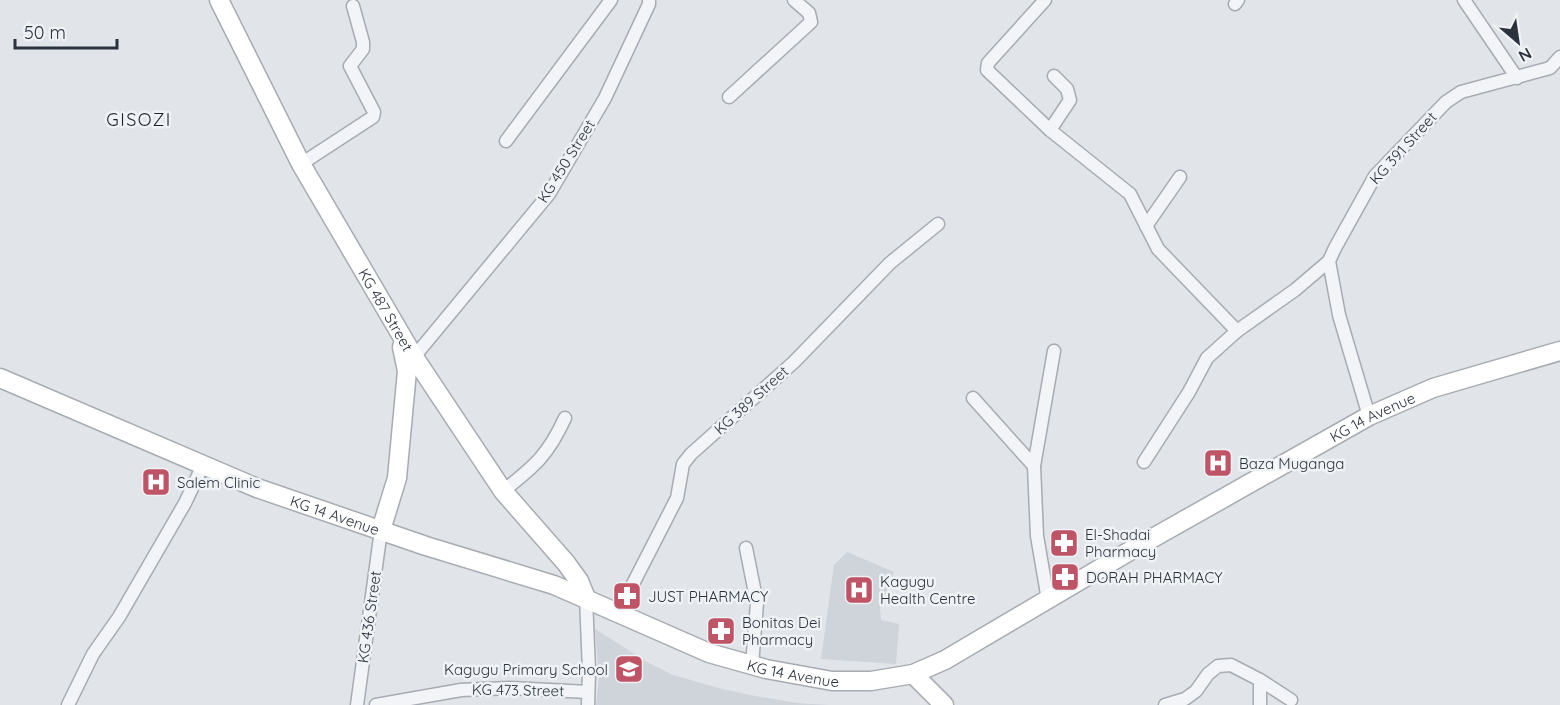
<svg xmlns="http://www.w3.org/2000/svg" width="1560" height="705" font-family="Quicksand,sans-serif">
<style>
.built{fill:#cfd3da}
.lines{fill:none;stroke-linecap:round;stroke-linejoin:round}
.minor-casing{stroke:#a7abb2;stroke-width:15}
.secondary-casing{stroke:#a7abb2;stroke-width:21}
.minor{stroke:#f3f4f7;stroke-width:12}
.secondary{stroke:#fff;stroke-width:18}
.labels{text-anchor:middle;dominant-baseline:central;stroke-width:5;stroke-linejoin:round;paint-order:stroke}
.street-label{font-size:15px;fill:#2b323e;stroke:#f0f3f6}
.poi-label{font-size:15px;fill:#2b323e;stroke:#f0f3f6;text-anchor:start}
.quarter-label{font-size:18px;letter-spacing:1.5px;fill:#1d232f;stroke:#f0f3f6}
</style>
<rect width="100%" height="100%" fill="#e1e4e8"/>
<g class="built">
<polygon points="847,552 894,572 880,609 881,620 899,624 896,664 821,659 834,565"/>
<polygon points="595,629 647,662 673,675 722,689 750,695 797,703 829,705 596,705 599,678"/>
</g>
<g class="lines">
<g class="minor-casing">
<g id="minor">
<polyline points="1045,0 988,63 987,70 1050,130 1130,194 1158,249 1237,331"/>
<polyline points="1464,0 1517,78"/>
<polyline points="1235,4 1238,0"/>
<polyline points="729,97 811,22 809,13 794,0"/>
<polyline points="1050,130 1070,100 1067,89 1054,76"/>
<polyline points="506,141 611,0"/>
<polyline points="301,164 373,117 374,112 350,66 363,49 363,42 353,6"/>
<polyline points="1146,226 1180,177"/>
<polyline points="414,357 549,194 605,98 649,4 649,0"/>
<polyline points="973,398 1034,466"/>
<polyline points="1369,416 1339,315 1329,261 1335,248 1375,176 1446,102 1461,92 1550,68 1560,57"/>
<polyline points="1144,462 1189,392 1207,358 1237,331 1295,290 1329,261"/>
<path d="M 503,491 C 535,466 548,455 565,418"/>
<polyline points="746,548 757,603 752,665"/>
<polyline points="586,598 589,671 588,705"/>
<polyline points="1048,600 1037,536 1034,466 1054,351"/>
<polyline points="618,613 677,498 683,464 691,454 794,362 890,263 938,224"/>
<polyline points="68,705 93,654 119,617 185,503 203,465"/>
<polyline points="357,705 381,530"/>
<polyline points="376,705 461,690 511,688 588,692"/>
<polyline points="1165,705 1185,699 1196,691 1208,674 1218,666 1231,665 1260,680 1291,700"/>
<polyline points="1260,705 1260,680"/>
</g>
</g>
<g class="secondary-casing">
<g id="secondary">
<path id="s1" d="M 219,0 L 301,164 L 414,357 L 503,491 L 566,563 L 579,581 L 586,598"/>
<path id="s2" d="M 0,378 L 257,488 L 426,546 L 554,585 L 709,653 L 766,669 L 832,681 L 871,681 L 913,674 L 945,660 L 1128,552 L 1369,416 L 1433,388 L 1560,351"/>
<polyline points="381,530 397,478 407,371 402,347"/>
<polyline points="913,674 944,705"/>
</g>
</g>
<use href="#minor" class="minor"/>
<use href="#secondary" class="secondary"/>
</g>
<defs>
<g id="hospital-square" transform="scale(1.5)"><rect x="-9" y="-9" width="18" height="18" rx="4" fill="#bf5466" stroke="#f0f3f6"/><path d="M-5-5h3v3.5h4V-5h3V5h-3V1.5h-4V5h-3Z" fill="#fff"/></g>
<g id="pharmacy-square" transform="scale(1.5)"><rect x="-9" y="-9" width="18" height="18" rx="4" fill="#bf5466" stroke="#f0f3f6"/><path d="M-2-6h4v4h4v4h-4v4h-4v-4h-4v-4h4Z" fill="#fff"/></g>
<g id="school-square" transform="scale(1.5)"><rect x="-9" y="-9" width="18" height="18" rx="4" fill="#bf5466" stroke="#f0f3f6"/><path d="M0-5L7-2L0 1L-7-2ZM-4 1L0 2.5L4 1V4Q0 6-4 4Z" fill="#fff"/></g>
</defs>
<g fill-rule="evenodd">
<use href="#hospital-square" x="1218" y="463"/>
<use href="#hospital-square" x="156" y="482"/>
<use href="#pharmacy-square" x="1064" y="543"/>
<use href="#pharmacy-square" x="1065" y="577"/>
<use href="#hospital-square" x="859" y="590"/>
<use href="#pharmacy-square" x="627" y="596"/>
<use href="#pharmacy-square" x="721" y="631"/>
<use href="#school-square" x="629" y="669"/>
</g>
<g class="labels">
<g class="street-label">
<text transform="translate(1403 148) rotate(-48)">KG 391 Street</text>
<text transform="translate(566 161) rotate(-58)">KG 450 Street</text>
<text stroke="none"><textPath href="#s1" startOffset="352">KG 487 Street</textPath></text>
<text transform="translate(751 400) rotate(-42)">KG 389 Street</text>
<text stroke="none"><textPath href="#s2" startOffset="1496">KG 14 Avenue</textPath></text>
<text stroke="none"><textPath href="#s2" startOffset="362">KG 14 Avenue</textPath></text>
<text transform="translate(369 617) rotate(-82)">KG 436 Street</text>
<text stroke="none"><textPath href="#s2" startOffset="848">KG 14 Avenue</textPath></text>
<text transform="translate(518 690) rotate(1)">KG 473 Street</text>
</g>
<g class="poi-label">
<text x="1239" y="463">Baza Muganga</text>
<text x="177" y="482">Salem Clinic</text>
<text x="1085" y="534">El-Shadai<tspan x="1085" dy="17">Pharmacy</tspan></text>
<text x="1086" y="577">DORAH PHARMACY</text>
<text x="880" y="581">Kagugu<tspan x="880" dy="17">Health Centre</tspan></text>
<text x="648" y="596">JUST PHARMACY</text>
<text x="742" y="622">Bonitas Dei<tspan x="742" dy="17">Pharmacy</tspan></text>
<text x="608" y="669" text-anchor="end">Kagugu Primary School</text>
</g>
<g class="quarter-label">
<text x="139" y="119">GISOZI</text>
</g>
</g>
<g transform="translate(1518 42) rotate(151)" stroke="#f0f3f6" stroke-width="4.5" paint-order="stroke">
<path d="M0-4.5L10 22L0 15L-10 22Z" fill="#2b323e"/>
<text y="-9" font-size="16" font-weight="bold" text-anchor="middle" fill="#2b323e">N</text>
</g>
<path d="M15 39v9h102v-9" fill="none" stroke="#2b323e" stroke-width="3"/>
<text x="24" y="39" font-size="18" fill="#2b323e" stroke="#f0f3f6" stroke-width="4.5" paint-order="stroke">50 m</text>
</svg>
